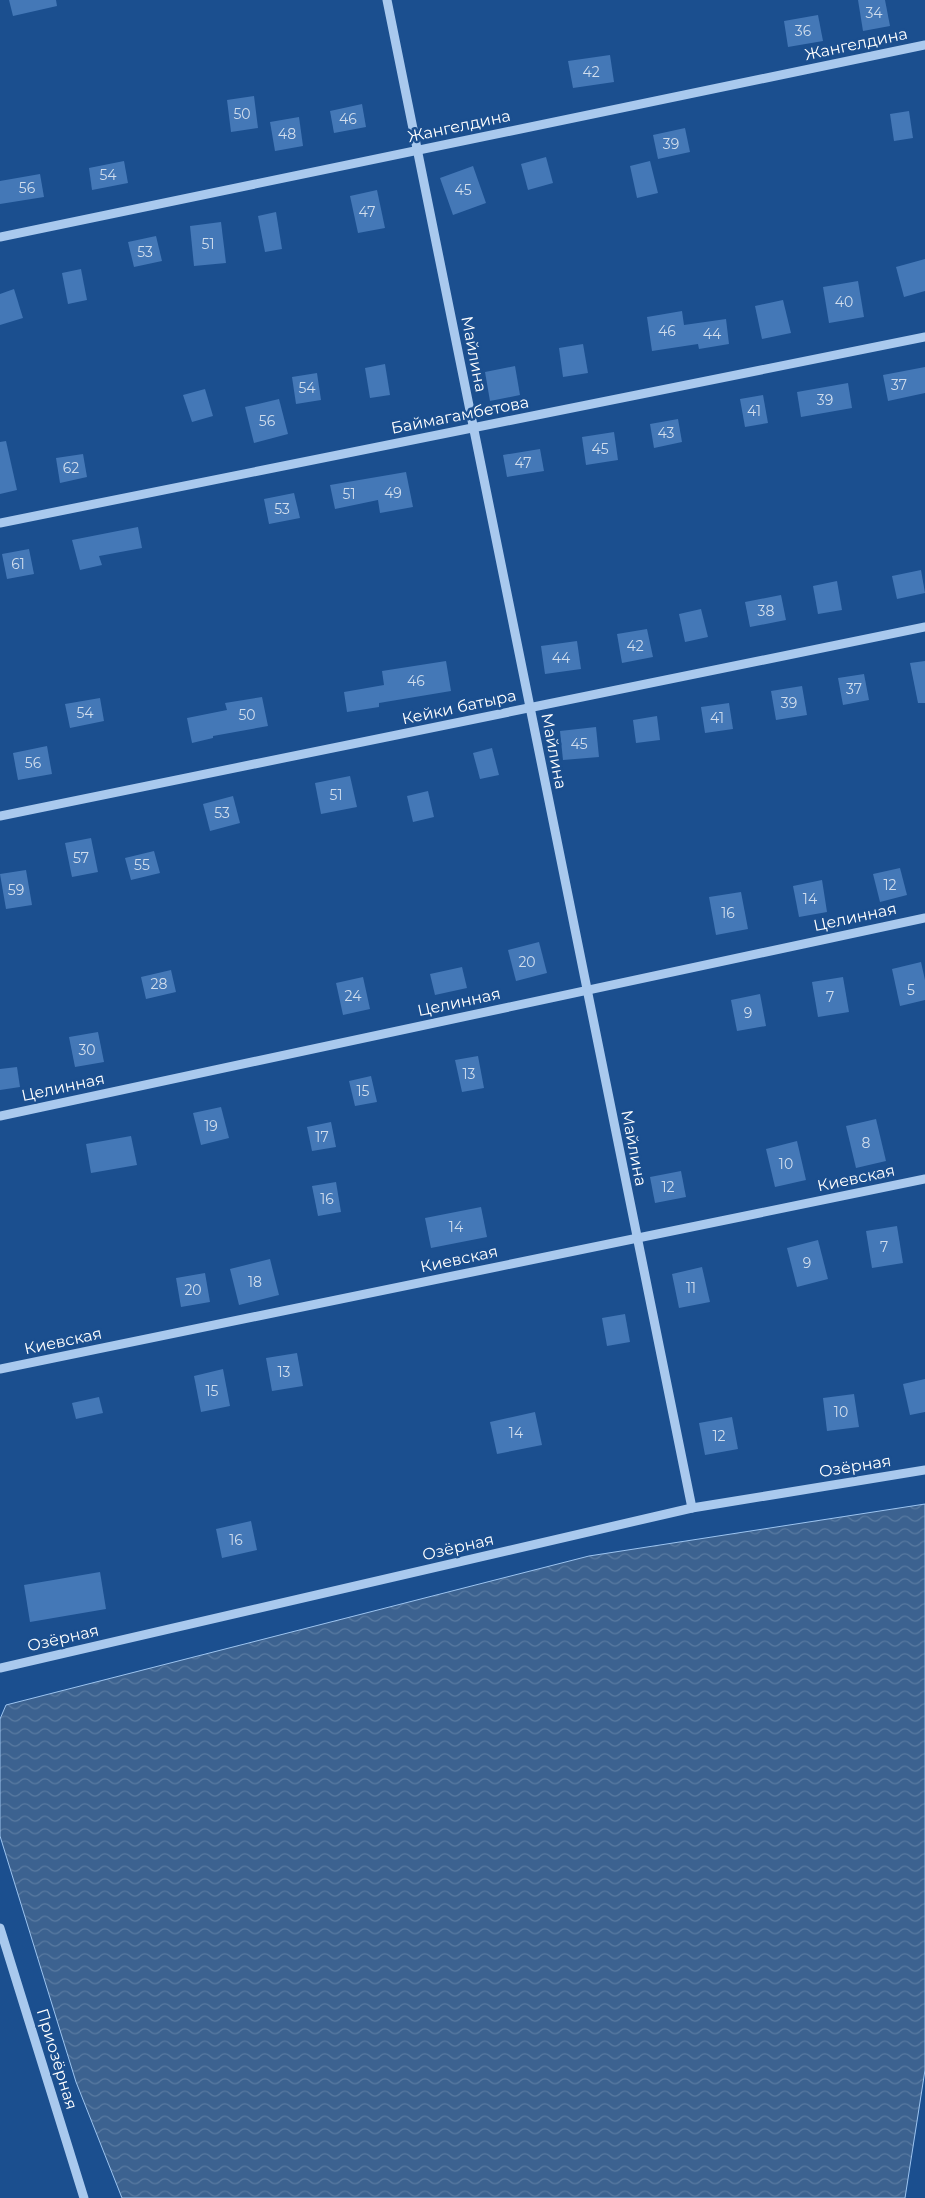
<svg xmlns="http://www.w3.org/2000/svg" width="925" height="2198" font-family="Montserrat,sans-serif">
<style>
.water{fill:url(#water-waves);stroke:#9cc4f0}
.building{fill:#4478b7}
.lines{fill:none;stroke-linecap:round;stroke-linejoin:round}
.minor{stroke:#a9c9ee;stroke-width:9}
.labels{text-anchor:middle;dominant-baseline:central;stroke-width:5;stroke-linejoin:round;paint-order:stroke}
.number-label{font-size:14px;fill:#d0dded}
.street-label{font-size:16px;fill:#fff;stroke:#1b4f8f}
</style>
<defs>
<pattern id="water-waves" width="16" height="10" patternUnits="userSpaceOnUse" patternTransform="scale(1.25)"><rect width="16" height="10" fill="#3c6290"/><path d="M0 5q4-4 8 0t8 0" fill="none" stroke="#597aa1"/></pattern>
</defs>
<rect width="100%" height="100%" fill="#1b4f8f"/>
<polygon class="water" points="925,1504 925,2070 905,2198 122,2198 76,2082 0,1836 0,1719 6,1705 589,1556"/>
<g class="building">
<polygon points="9,0 56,0 57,6 13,16"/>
<polygon points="858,0 885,0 890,26 863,31"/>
<polygon points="818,15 823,41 788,47 784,21"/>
<polygon points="610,55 614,82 573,88 568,61"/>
<polygon points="254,96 258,128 231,132 227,100"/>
<polygon points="362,104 366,127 334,133 330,111"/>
<polygon points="909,111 913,138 894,141 890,114"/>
<polygon points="299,117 303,146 275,151 270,122"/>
<polygon points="685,128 690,152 658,159 653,135"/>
<polygon points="546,157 553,183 528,190 521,164"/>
<polygon points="124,161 128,183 92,190 89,168"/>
<polygon points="650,161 658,193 637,198 630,166"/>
<polygon points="473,166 486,203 453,215 440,178"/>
<polygon points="40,174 44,197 0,204 0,181"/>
<polygon points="377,190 385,228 358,233 350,196"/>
<polygon points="276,212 282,249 265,252 258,216"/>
<polygon points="221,222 226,263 194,266 190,226"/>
<polygon points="156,236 162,261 134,267 128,242"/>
<polygon points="925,259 925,291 904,297 896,267"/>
<polygon points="81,269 87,300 68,304 62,273"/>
<polygon points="858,281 864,317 829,323 823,287"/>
<polygon points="14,289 23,318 0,325 0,294"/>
<polygon points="783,300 791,333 762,339 755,306"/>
<polygon points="682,311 684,325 726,319 729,344 699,349 698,344 652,351 647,317"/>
<polygon points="583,344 588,373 563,377 559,348"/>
<polygon points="385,364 390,395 370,398 365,368"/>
<polygon points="515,366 520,395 490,401 485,372"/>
<polygon points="925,367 925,393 888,401 883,375"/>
<polygon points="317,373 321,400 296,404 292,377"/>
<polygon points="848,383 852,408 801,417 797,392"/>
<polygon points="205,389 213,416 192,422 183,395"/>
<polygon points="763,395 768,423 745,427 740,399"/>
<polygon points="279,399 288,434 254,443 245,407"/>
<polygon points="678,419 682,442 654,448 650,424"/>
<polygon points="614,432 618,460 586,465 582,437"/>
<polygon points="6,441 17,490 0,494 0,442"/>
<polygon points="540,449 544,471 507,477 503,455"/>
<polygon points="83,454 87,477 60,483 56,458"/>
<polygon points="406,472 413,507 380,513 378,500 335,509 330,485"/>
<polygon points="294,493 300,518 269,524 264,499"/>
<polygon points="138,527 142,548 99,556 102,565 80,570 72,540"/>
<polygon points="29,549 34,574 7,579 2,554"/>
<polygon points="921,570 925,593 897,599 892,576"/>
<polygon points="837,581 842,610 818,614 813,586"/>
<polygon points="781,595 786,620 750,627 745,602"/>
<polygon points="701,609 708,637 685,642 679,614"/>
<polygon points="647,629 653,657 622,663 617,634"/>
<polygon points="577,641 581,669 545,674 541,646"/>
<polygon points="446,661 451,691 379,703 379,707 347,712 344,692 384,685 382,671"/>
<polygon points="925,661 925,703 918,703 910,663"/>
<polygon points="864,674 869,700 843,705 838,678"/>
<polygon points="802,686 807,715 776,720 771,691"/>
<polygon points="262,697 268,726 213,736 213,738 192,743 187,718 227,710 225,703"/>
<polygon points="100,698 104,721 70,728 65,704"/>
<polygon points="729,703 733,729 705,733 701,707"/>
<polygon points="657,716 660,740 636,743 633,720"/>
<polygon points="596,727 599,757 563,760 560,731"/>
<polygon points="47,746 52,774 18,780 13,753"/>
<polygon points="492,748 499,775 480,779 473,753"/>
<polygon points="350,776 357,807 321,814 315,783"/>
<polygon points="428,791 434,817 413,822 407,796"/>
<polygon points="233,796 240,823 210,831 203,804"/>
<polygon points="91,838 98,872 72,877 65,843"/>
<polygon points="154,851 160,873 131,880 125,858"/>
<polygon points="900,868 907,895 880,902 873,874"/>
<polygon points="26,870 32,905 6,909 0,874"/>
<polygon points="822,880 827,912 799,917 793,886"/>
<polygon points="741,892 748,929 716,935 709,897"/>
<polygon points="539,942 547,973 516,981 508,950"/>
<polygon points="921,962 925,980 925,1000 900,1006 892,969"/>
<polygon points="462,967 467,988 435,995 430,974"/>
<polygon points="171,970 176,992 146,999 141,977"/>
<polygon points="363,977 370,1009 343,1015 336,983"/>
<polygon points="843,977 849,1012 818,1017 812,982"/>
<polygon points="760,994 766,1026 737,1031 731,1000"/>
<polygon points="98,1032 104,1062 75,1067 69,1037"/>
<polygon points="478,1056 484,1088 462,1092 455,1060"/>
<polygon points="17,1067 20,1087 0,1090 0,1069"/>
<polygon points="371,1076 377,1102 355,1106 349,1081"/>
<polygon points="221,1107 229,1138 201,1145 193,1113"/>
<polygon points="876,1119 886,1161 856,1168 846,1126"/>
<polygon points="331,1122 336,1147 312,1151 307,1127"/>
<polygon points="131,1136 137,1165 91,1173 86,1144"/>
<polygon points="797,1141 806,1180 775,1187 766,1149"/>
<polygon points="681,1171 686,1197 655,1203 650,1177"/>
<polygon points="336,1182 341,1212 318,1216 312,1186"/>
<polygon points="481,1207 487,1237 431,1248 425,1218"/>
<polygon points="897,1226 903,1263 872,1268 866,1231"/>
<polygon points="818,1240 828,1279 797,1287 787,1248"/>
<polygon points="270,1259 279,1295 239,1305 230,1269"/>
<polygon points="702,1267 710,1302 679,1308 672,1274"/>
<polygon points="205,1273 210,1302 181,1307 176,1278"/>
<polygon points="625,1314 630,1342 607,1346 602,1318"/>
<polygon points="297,1353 303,1386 272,1391 266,1358"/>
<polygon points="223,1369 230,1406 201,1412 194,1376"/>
<polygon points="925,1379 925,1412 910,1415 903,1384"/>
<polygon points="854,1394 859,1427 827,1431 823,1398"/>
<polygon points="99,1397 103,1413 76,1419 72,1403"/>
<polygon points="535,1412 542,1445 497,1454 490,1422"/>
<polygon points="732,1417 738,1449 705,1455 699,1423"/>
<polygon points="251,1521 257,1550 222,1558 216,1529"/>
<polygon points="100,1572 106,1609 30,1622 24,1585"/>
</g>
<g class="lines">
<g class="minor">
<polyline points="387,0 692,1508"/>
<polyline points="0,237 925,45"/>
<polyline points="0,523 925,337"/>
<polyline points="0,816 925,627"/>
<polyline points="0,1116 925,918"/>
<polyline points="0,1369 925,1179"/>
<polyline points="0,1668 692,1508 925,1470"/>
<polyline points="0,1928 84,2198"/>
</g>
</g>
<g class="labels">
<g class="number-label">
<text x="874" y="13">34</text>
<text x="803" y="31">36</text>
<text x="591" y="72">42</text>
<text x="242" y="114">50</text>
<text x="348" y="119">46</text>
<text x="287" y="134">48</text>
<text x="671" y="144">39</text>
<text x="108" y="175">54</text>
<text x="27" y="188">56</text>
<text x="463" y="190">45</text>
<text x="367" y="212">47</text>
<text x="208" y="244">51</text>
<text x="145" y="252">53</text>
<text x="844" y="302">40</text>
<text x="667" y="331">46</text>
<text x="712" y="334">44</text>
<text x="899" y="385">37</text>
<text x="307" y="388">54</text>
<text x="825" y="400">39</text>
<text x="754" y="411">41</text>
<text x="267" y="421">56</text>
<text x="666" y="433">43</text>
<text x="600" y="449">45</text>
<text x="523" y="463">47</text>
<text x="71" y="468">62</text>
<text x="393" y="493">49</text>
<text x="349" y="494">51</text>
<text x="282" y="509">53</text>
<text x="18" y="564">61</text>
<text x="766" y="611">38</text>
<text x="635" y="646">42</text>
<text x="561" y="658">44</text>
<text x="416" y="681">46</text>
<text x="854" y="689">37</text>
<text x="789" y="703">39</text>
<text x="85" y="713">54</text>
<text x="247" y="715">50</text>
<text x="717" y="718">41</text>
<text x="579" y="744">45</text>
<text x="33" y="763">56</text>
<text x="336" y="795">51</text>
<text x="222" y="813">53</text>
<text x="81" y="858">57</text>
<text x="142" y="865">55</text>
<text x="890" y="885">12</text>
<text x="16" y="890">59</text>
<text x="810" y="899">14</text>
<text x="728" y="913">16</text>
<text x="527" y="962">20</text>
<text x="159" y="984">28</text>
<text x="911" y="990">5</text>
<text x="353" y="996">24</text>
<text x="830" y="997">7</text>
<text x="748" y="1013">9</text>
<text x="87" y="1050">30</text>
<text x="469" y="1074">13</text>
<text x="363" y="1091">15</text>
<text x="211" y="1126">19</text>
<text x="322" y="1137">17</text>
<text x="866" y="1143">8</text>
<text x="786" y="1164">10</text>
<text x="668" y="1187">12</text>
<text x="327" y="1199">16</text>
<text x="456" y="1227">14</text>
<text x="884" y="1247">7</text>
<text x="807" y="1263">9</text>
<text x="255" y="1282">18</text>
<text x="691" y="1288">11</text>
<text x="193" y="1290">20</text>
<text x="284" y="1372">13</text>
<text x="212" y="1391">15</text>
<text x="841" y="1412">10</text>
<text x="516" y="1433">14</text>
<text x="719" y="1436">12</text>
<text x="236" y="1540">16</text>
</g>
<g class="street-label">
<text transform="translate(856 44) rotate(-12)">Жангелдина</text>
<text transform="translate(459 126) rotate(-12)">Жангелдина</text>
<text transform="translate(474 354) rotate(79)">Майлина</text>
<text transform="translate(460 415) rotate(-11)">Баймагамбетова</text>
<text transform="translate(459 707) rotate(-12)">Кейки батыра</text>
<text transform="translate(554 751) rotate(79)">Майлина</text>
<text transform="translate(855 917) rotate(-12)">Целинная</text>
<text transform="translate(459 1002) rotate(-12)">Целинная</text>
<text transform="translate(63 1087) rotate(-12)">Целинная</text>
<text transform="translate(634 1148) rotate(79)">Майлина</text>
<text transform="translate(856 1178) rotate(-12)">Киевская</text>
<text transform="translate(459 1259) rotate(-12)">Киевская</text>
<text transform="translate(63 1341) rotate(-12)">Киевская</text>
<text transform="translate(855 1466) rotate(-9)">Озёрная</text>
<text transform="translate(458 1547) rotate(-13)">Озёрная</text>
<text transform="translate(63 1638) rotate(-13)">Озёрная</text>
<text transform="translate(57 2059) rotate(73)">Приозёрная</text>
</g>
</g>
</svg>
